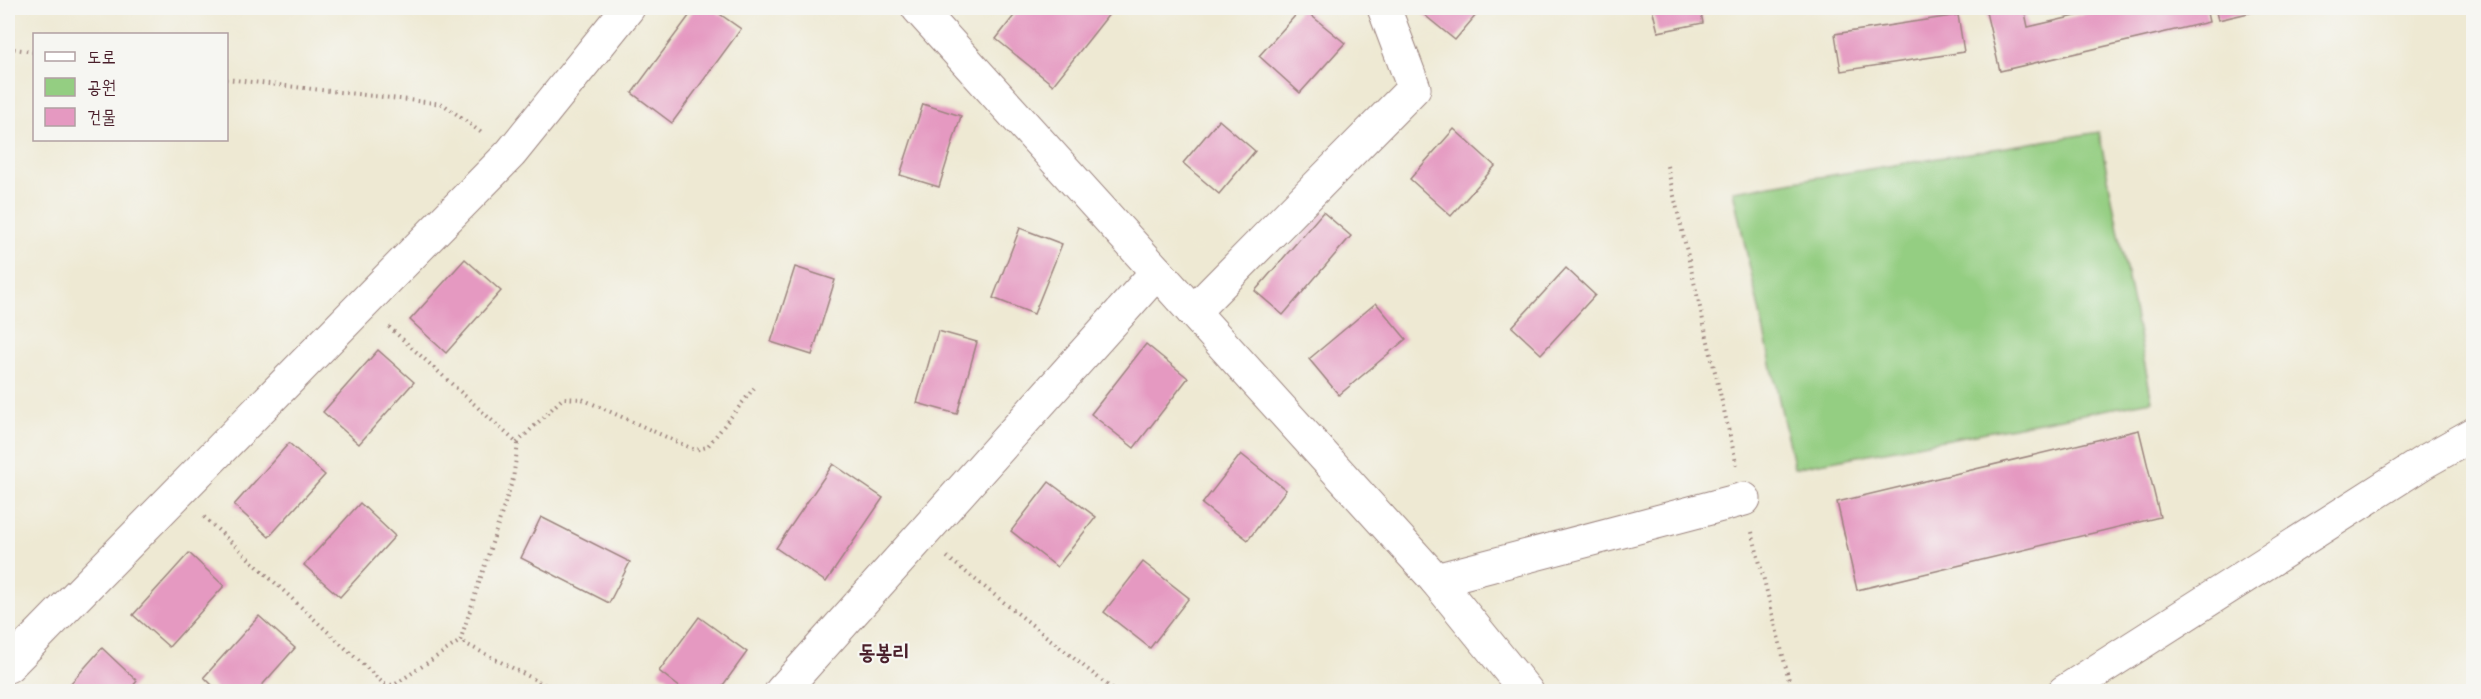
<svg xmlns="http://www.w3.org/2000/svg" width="2481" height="699" font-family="'Architects Daughter','Poor Story',sans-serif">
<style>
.green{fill:#94ce82;stroke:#6f7656;stroke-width:1.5}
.building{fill:#e599c1}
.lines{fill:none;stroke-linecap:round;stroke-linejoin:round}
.minor-casing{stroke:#9c847f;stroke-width:35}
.path{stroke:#9c847f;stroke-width:4;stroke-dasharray:1.5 4.5;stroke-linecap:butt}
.minor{stroke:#fff;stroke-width:33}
.labels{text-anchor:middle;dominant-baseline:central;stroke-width:4.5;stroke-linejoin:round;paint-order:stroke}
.quarter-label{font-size:21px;font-weight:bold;fill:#4a1f2b;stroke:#f6f6f2}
</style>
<rect width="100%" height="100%" fill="#f6f6f2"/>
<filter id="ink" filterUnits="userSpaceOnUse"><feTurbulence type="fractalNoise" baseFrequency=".0167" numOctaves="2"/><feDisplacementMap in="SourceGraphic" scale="12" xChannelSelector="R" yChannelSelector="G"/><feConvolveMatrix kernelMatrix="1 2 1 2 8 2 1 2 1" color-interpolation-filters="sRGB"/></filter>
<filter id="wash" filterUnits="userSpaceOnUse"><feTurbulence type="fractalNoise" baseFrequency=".008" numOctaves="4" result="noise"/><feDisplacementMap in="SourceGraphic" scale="24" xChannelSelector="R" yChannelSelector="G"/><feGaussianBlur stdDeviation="1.35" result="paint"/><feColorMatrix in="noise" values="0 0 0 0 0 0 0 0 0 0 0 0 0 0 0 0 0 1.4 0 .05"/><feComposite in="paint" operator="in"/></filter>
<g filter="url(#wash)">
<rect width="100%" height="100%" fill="#eee9d3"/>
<polygon class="green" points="2099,132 2152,401 1794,468 1733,191"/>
<g id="blocks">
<g class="building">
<polygon points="695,8 711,8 741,29 672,123 632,93"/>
<polygon points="1020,8 1114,8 1053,85 996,39"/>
<polygon points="1302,8 1345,43 1300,93 1259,56"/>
<polygon points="1416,8 1482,8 1455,40"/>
<polygon points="1652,8 1700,8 1703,23 1658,32"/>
<polygon points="1985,8 2024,8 2028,27 2110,8 2206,8 2209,22 2000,71"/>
<polygon points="2215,8 2270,8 2218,20"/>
<polygon points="1958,15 1964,52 1841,71 1835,34"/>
<polygon points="923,104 961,116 939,187 900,175"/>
<polygon points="1219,120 1255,151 1219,194 1183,163"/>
<polygon points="1454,129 1495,166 1451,216 1410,179"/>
<polygon points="1323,212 1351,236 1283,315 1255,291"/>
<polygon points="1020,228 1062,244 1034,314 993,298"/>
<polygon points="465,259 501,291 446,353 410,320"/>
<polygon points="795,267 835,280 812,355 771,342"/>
<polygon points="1566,268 1595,295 1541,354 1512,327"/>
<polygon points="1376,303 1406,339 1339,395 1309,359"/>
<polygon points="938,331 977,342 957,414 917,403"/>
<polygon points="1146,344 1188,378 1134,448 1091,414"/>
<polygon points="378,350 414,382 359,444 323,412"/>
<polygon points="2139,430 2160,517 1857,590 1837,502"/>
<polygon points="289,443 325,475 269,537 234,505"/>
<polygon points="1241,454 1286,490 1248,540 1202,504"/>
<polygon points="833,464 883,498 826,582 776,548"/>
<polygon points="1049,482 1096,517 1057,567 1011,531"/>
<polygon points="360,503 395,536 340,597 304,565"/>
<polygon points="541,517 630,562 609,603 521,558"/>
<polygon points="189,553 224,586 169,647 133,615"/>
<polygon points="1143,562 1189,598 1150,648 1104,612"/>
<polygon points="259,616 295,648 256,692 219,692 204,677"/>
<polygon points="699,617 747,652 718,692 686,692 659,671"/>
<polygon points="102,648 137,681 128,692 63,692"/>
</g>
</g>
</g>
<g filter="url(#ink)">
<use href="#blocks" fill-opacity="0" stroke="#9c847f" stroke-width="1.5"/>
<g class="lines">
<g class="minor-casing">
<g id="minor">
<polyline points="918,8 1436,580 1527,692"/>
<polyline points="1193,312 1414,88 1384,8"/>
<polyline points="1436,580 1744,499"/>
<polyline points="8,666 511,153 628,8"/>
<polyline points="781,692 1157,272"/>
<polyline points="2064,692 2424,462 2474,434"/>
</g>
</g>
<g class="path">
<polyline points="8,48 34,52"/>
<polyline points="226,79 443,104 483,134"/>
<polyline points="1667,166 1737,466"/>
<polyline points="389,327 518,444 513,479 460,641 559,692"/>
<polyline points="517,443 563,398 582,399 695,450 707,447 754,388"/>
<polyline points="204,517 384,684 394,685 460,641"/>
<polyline points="1752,532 1792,692"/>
<polyline points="947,557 1116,692"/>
</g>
<use href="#minor" class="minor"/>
</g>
</g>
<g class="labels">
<g class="quarter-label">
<text x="884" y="652">동봉리</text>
</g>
</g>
<rect width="2481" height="699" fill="none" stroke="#f6f6f2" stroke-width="30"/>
<rect x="33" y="33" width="195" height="108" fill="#f6f6f2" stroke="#b1a0a2" stroke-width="1.5"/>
<rect x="45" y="52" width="30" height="9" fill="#ffffff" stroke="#b1a0a2" stroke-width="1.5"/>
<text x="87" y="63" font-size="18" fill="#4a1f2b">도로</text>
<rect x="45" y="78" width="30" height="18" fill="#94ce82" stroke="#b1a0a2" stroke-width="1.5"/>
<text x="87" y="93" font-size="18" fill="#4a1f2b">공원</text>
<rect x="45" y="108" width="30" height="18" fill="#e599c1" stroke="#b1a0a2" stroke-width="1.5"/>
<text x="87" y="123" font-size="18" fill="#4a1f2b">건물</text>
</svg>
